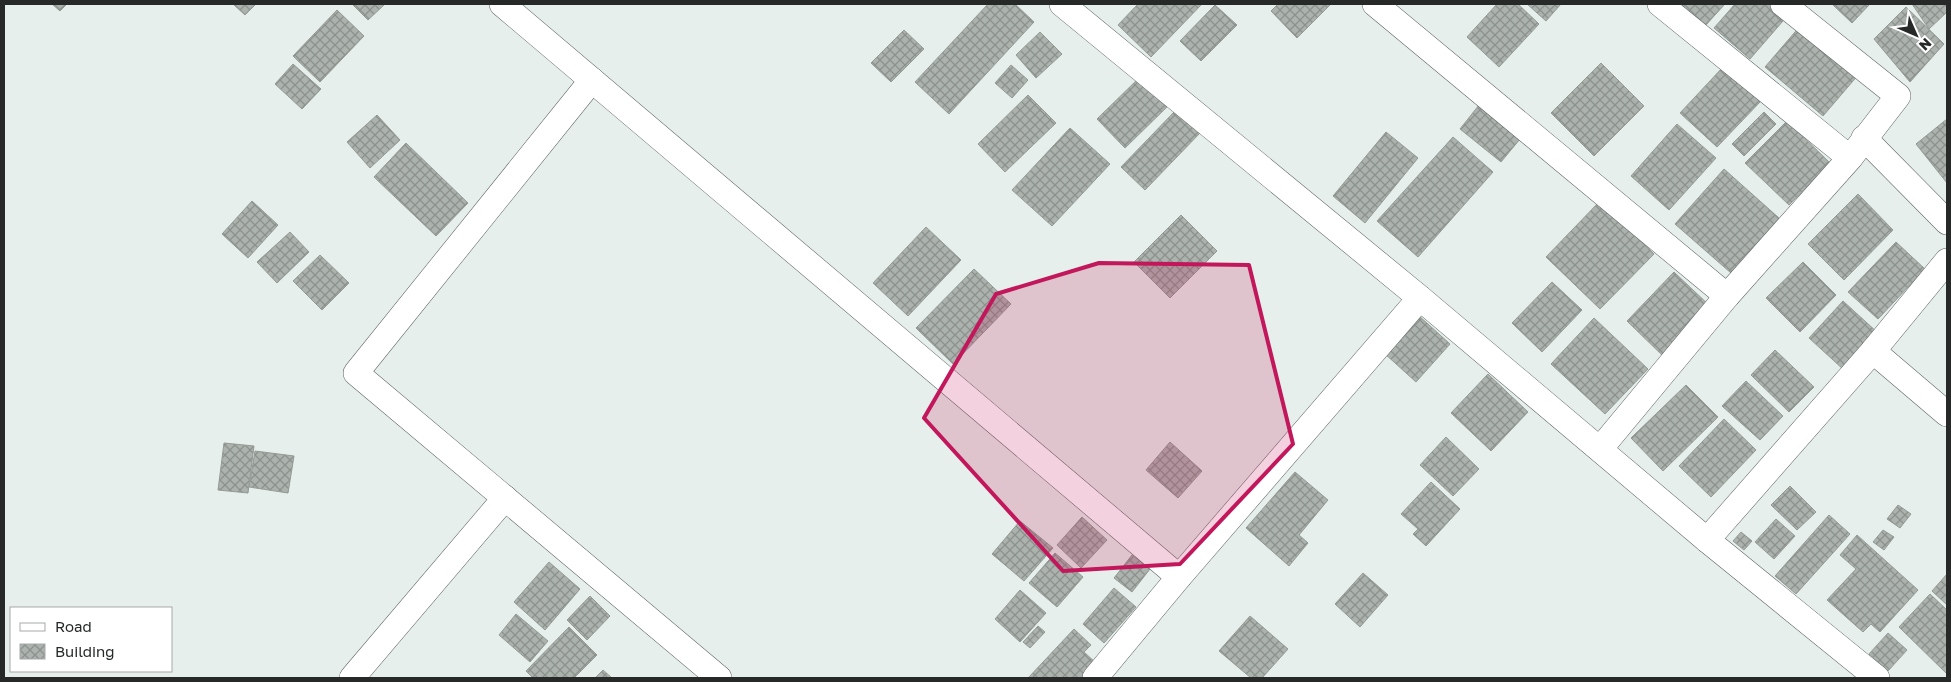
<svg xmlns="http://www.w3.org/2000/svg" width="1951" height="682" font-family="'Golos Text',sans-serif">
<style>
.building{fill:url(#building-cross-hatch);stroke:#949a94}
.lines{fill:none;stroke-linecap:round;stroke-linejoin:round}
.minor-casing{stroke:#5d6562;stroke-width:26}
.minor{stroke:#fff;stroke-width:25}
.marked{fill:#c2185b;fill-opacity:0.2;stroke:#c2185b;stroke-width:4;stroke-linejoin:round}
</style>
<defs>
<pattern id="building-cross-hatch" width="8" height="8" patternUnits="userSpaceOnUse" patternTransform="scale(1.25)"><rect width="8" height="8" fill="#acb2ad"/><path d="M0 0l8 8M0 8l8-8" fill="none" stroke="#8c918d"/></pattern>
</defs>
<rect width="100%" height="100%" fill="#e6efec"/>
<g class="building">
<polygon points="52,4 67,4 60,11"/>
<polygon points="233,4 256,4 245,15"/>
<polygon points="352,4 385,4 368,20"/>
<polygon points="988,4 1015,4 1034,22 949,114 915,82"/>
<polygon points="1138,4 1202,4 1151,57 1118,25"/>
<polygon points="1278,4 1331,4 1297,38 1271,11"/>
<polygon points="1497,4 1518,4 1539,24 1499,67 1467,37"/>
<polygon points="1527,4 1561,4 1546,21"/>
<polygon points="1680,4 1725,4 1705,26"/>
<polygon points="1735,4 1777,4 1789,14 1750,59 1714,28"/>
<polygon points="1832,4 1870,4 1852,23"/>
<polygon points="1912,4 1947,4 1947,12 1929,29"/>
<polygon points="1215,5 1237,25 1201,61 1180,41"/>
<polygon points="1906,7 1944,44 1910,82 1874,39"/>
<polygon points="337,10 364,36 320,82 293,56"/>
<polygon points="1801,25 1859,74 1823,116 1765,67"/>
<polygon points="904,30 924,49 891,82 871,63"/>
<polygon points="1040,32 1062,54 1036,78 1016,55"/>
<polygon points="1601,63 1644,106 1594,156 1551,113"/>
<polygon points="293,64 321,89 302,109 275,84"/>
<polygon points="1011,65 1028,80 1012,98 995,83"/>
<polygon points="1724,66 1761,101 1717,147 1680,113"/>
<polygon points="1141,76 1169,105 1125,148 1097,119"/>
<polygon points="1028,95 1056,123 1005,172 978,144"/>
<polygon points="1483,100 1525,133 1501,162 1460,129"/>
<polygon points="1176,110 1200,133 1145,190 1121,167"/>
<polygon points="1764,112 1776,124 1744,156 1732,144"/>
<polygon points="377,115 400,140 370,168 347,142"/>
<polygon points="1947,119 1947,183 1916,144"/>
<polygon points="1787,121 1830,163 1789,205 1745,163"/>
<polygon points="1677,124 1716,158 1669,210 1631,176"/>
<polygon points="1070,128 1110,164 1052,226 1012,190"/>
<polygon points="1386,132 1418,158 1365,223 1333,196"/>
<polygon points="1453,137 1493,172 1418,257 1377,221"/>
<polygon points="406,143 468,203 436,236 374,177"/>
<polygon points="1724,169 1779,218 1731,273 1675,224"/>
<polygon points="1858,194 1893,230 1844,280 1808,244"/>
<polygon points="252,201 278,225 248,258 222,234"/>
<polygon points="1600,201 1654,254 1600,309 1546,257"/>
<polygon points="1181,215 1217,251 1170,298 1134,262"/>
<polygon points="926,227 961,260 908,316 873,283"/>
<polygon points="290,232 309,252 277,283 257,262"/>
<polygon points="1896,242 1925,269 1878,319 1848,292"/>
<polygon points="320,255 349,283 322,310 293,281"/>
<polygon points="1803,262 1836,295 1800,332 1766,298"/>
<polygon points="974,269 1011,304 953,364 916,328"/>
<polygon points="1674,272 1711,307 1663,356 1627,321"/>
<polygon points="1552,282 1582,310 1542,352 1512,323"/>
<polygon points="1843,301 1878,333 1844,370 1809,338"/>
<polygon points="1418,315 1450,344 1416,382 1384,353"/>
<polygon points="1594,318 1648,369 1605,414 1551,364"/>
<polygon points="1775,350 1814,387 1789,412 1751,375"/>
<polygon points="1488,374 1528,412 1491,451 1451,413"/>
<polygon points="1746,381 1783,416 1760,440 1722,406"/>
<polygon points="1686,385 1718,417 1663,471 1631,438"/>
<polygon points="1724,419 1756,450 1711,497 1679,466"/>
<polygon points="1446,437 1479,469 1453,496 1420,465"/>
<polygon points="1170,442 1202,471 1178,498 1146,470"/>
<polygon points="224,443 254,446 248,493 218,490"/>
<polygon points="255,451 294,456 288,493 249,487"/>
<polygon points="1295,472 1328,500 1299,535 1308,543 1289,566 1246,528"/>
<polygon points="1431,482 1460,509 1426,546 1413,534 1418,529 1401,514"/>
<polygon points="1790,486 1816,512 1797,530 1771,505"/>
<polygon points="1898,505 1911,514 1900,528 1887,519"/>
<polygon points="1829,515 1850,534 1796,594 1775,576"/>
<polygon points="1082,517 1107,540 1081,568 1057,545"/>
<polygon points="1776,519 1795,536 1774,559 1755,542"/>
<polygon points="1020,521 1053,548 1024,581 992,554"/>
<polygon points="1883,530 1894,537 1884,550 1873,542"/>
<polygon points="1741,532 1752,541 1744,550 1733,541"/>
<polygon points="1857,535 1918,590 1880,632 1871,624 1863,632 1827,600 1856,569 1840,555"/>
<polygon points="1055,553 1083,577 1057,607 1029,583"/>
<polygon points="1132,555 1150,569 1132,592 1114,578"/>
<polygon points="549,562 580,589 545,630 514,602"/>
<polygon points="1363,573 1388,595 1360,627 1335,604"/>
<polygon points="1947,574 1947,605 1932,591"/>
<polygon points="1114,588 1136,607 1104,643 1083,624"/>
<polygon points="1020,590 1046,613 1020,642 995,619"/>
<polygon points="1930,594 1947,610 1947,674 1899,627"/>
<polygon points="590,596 610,616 587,640 567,620"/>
<polygon points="516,614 548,641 530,662 499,635"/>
<polygon points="1250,616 1288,649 1262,678 1251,678 1219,651"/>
<polygon points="1038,626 1045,632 1030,648 1023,642"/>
<polygon points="569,627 597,655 574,678 533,678 526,671"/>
<polygon points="1074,629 1091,645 1084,652 1097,664 1084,678 1028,678"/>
<polygon points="1888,633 1907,650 1888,671 1869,654"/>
<polygon points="603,670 612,678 595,678"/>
</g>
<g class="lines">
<g class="minor-casing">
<g id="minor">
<polyline points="502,4 1179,577"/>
<polyline points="1062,4 1420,298 1707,540 1877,678"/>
<polyline points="1375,4 1727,296"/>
<polyline points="1660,4 1850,158"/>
<polyline points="592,80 356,373 719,678"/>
<polyline points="1864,138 1947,222"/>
<polyline points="1873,351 1947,414"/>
<polyline points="1600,449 1727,296 1850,158 1898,96 1783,4"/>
<polyline points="1707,540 1873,351 1947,261"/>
<polyline points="352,678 505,498"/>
<polyline points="1095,678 1179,577 1420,298"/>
</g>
</g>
<use href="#minor" class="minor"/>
</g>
<path class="marked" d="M 1099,263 L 1249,265 L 1293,444 L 1180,564 L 1063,571 L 924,418 L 996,294 Z"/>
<rect width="1951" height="682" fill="none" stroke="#262928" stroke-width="10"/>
<rect x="10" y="607" width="162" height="65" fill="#ffffff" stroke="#a8a9a9"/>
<rect x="20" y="623" width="25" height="8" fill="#ffffff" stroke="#a8a9a9"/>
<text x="55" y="632" font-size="15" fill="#262928">Road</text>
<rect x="20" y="644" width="25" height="15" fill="url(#building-cross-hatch)" stroke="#a8a9a9"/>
<text x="55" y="657" font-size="15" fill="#262928">Building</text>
<g transform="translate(1916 35) rotate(135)" stroke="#ffffff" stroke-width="4" paint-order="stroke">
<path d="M0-4L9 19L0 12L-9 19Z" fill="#262928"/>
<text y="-8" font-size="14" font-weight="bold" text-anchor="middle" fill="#262928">N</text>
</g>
</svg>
